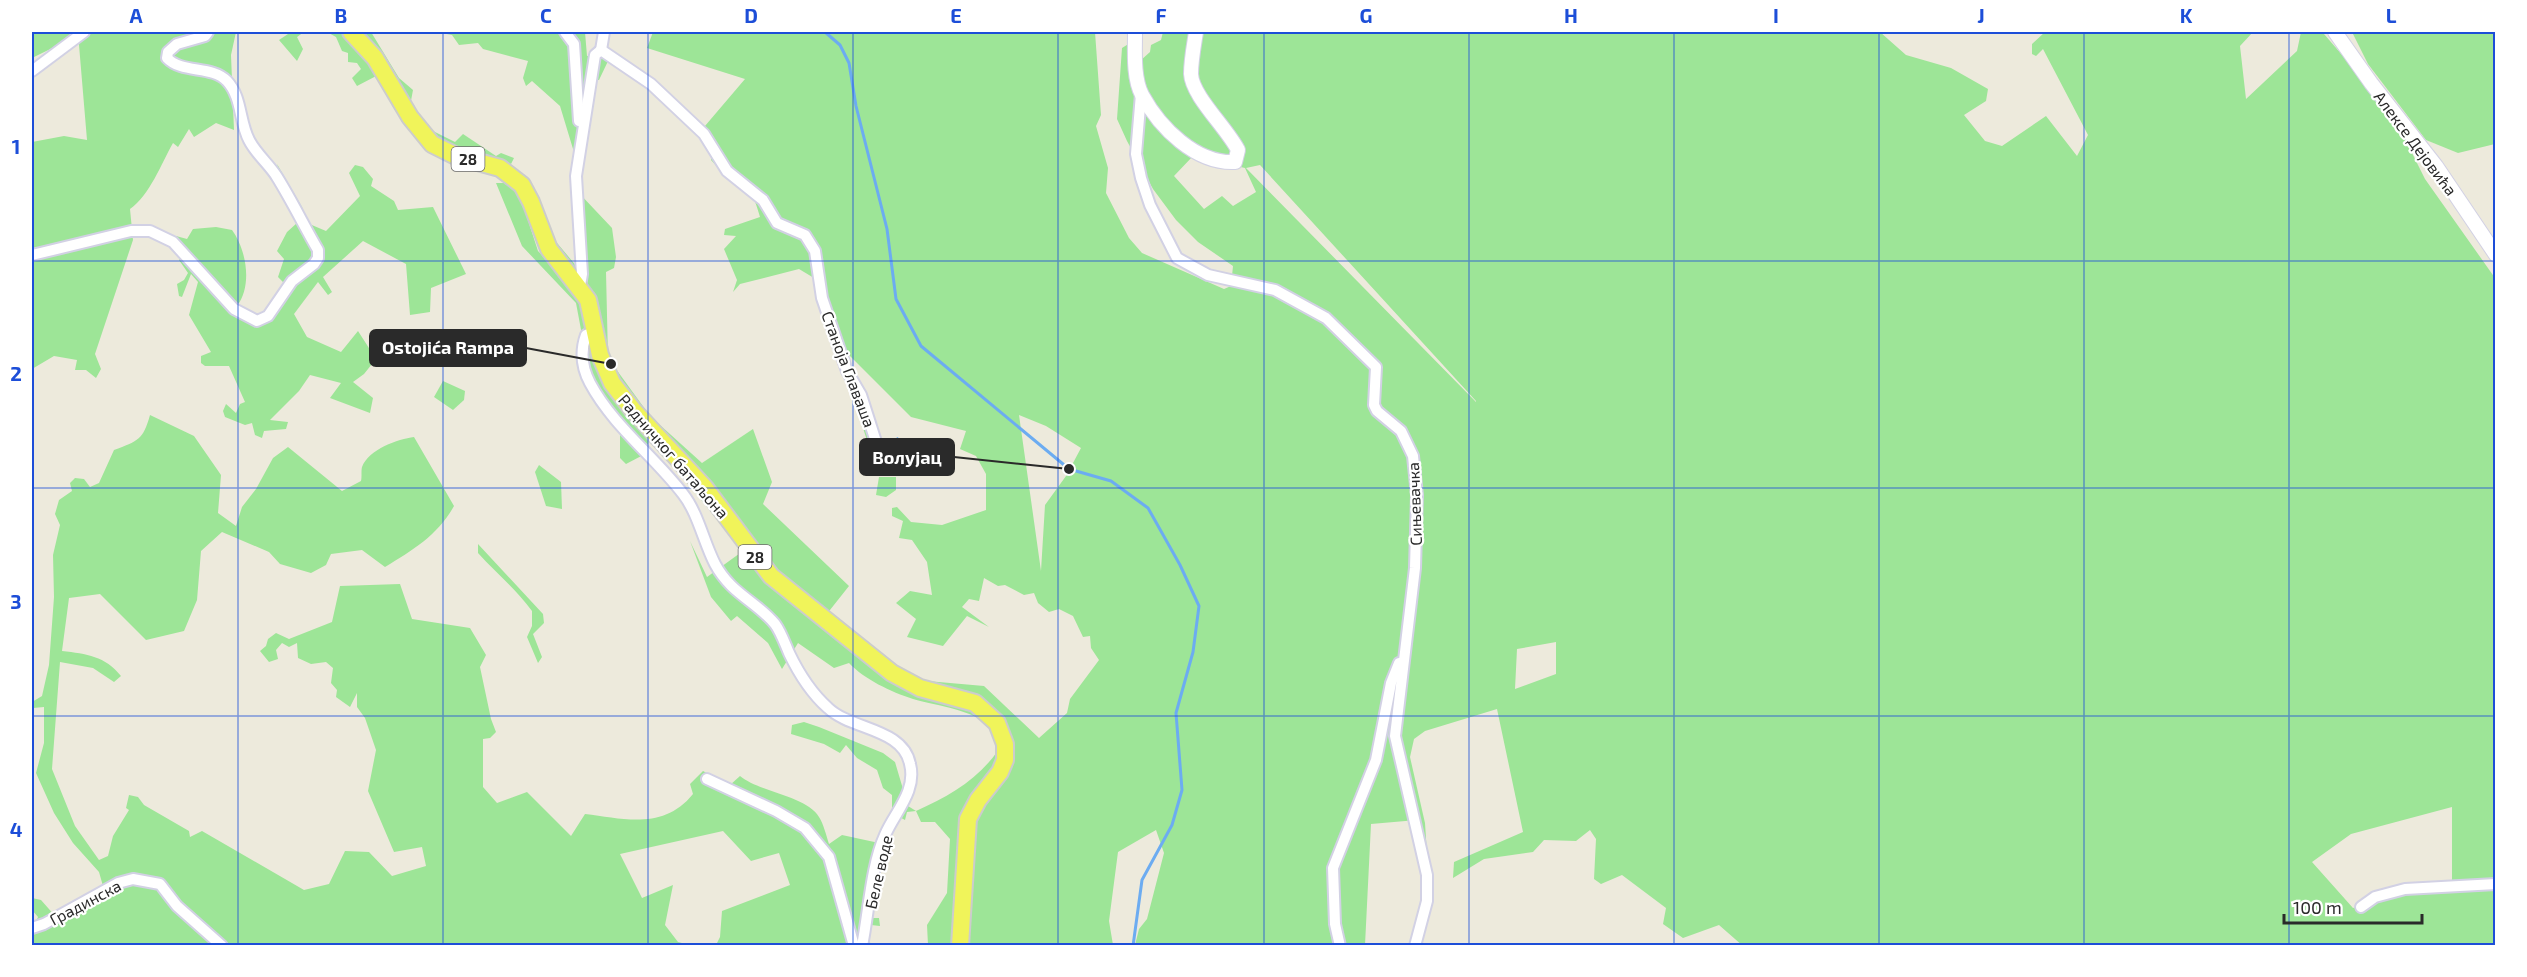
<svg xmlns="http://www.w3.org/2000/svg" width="2527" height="977" font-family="'Exo 2',sans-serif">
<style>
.green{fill:#9de597;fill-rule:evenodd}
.water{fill:#6cacf1}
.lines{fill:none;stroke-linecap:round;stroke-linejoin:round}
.stream{stroke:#6cacf1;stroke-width:3}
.minor-casing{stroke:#d2d1e4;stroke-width:14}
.tertiary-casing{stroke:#d2d1e4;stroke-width:16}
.primary-casing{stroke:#ccc;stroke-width:20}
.minor{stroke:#fff;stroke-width:10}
.tertiary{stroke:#fff;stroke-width:14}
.primary{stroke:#f0f45a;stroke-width:16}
.grid{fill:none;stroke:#1d4ed8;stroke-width:1.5;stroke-opacity:0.55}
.labels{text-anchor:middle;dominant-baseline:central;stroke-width:4.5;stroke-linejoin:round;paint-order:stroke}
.shield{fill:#fff;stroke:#6a6a6a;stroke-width:1.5}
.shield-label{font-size:15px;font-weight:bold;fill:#2a2a2a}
.street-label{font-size:16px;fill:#2a2a2a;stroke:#fff}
.leader{fill:none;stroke:#2a2a2a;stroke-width:2}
.callout-dot{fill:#2a2a2a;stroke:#fff;stroke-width:2}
.callout{fill:#2a2a2a;stroke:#2a2a2a;stroke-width:2}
.callout-label{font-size:18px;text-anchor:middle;font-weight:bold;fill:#fff}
.neatline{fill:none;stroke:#1d4ed8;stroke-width:2}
.grid-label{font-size:20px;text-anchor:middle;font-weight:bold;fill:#1d4ed8}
</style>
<rect width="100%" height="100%" fill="#edeadc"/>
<g class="green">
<path d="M 32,32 L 236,32 L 231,55 L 234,130 L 216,123 L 194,137 L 189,129 L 178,147 L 173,143 C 161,164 150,195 130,209 L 133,240 L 95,354 L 101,369 L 96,378 L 86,370 L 75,370 L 77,360 L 54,356 L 32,369 L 32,142 L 64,136 L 87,140 L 79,45 L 81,34 L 32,58 Z"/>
<polygon points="291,32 304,32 297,37 303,49 297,61 279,40"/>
<polygon points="327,32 344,32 380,74 357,86 352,78 361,69 357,63 348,62 348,53 342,51 336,37"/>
<polygon points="361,32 371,32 399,78 413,90 410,106 376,49"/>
<polygon points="436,32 585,32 587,56 599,55 609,59 599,80 596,80 580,172 560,106 532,81 526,86 523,78 528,61 483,49 478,43 459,45 452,35"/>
<path d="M 653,32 L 1095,32 L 1101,115 L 1096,126 L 1108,168 L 1106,193 L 1129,238 L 1142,253 L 1224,289 L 1231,286 L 1233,266 L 1198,242 L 1176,220 L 1153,189 L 1127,141 L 1117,119 L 1122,48 L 1130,43 L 1140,61 L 1150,52 L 1151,45 L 1161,40 L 1163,32 L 1880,32 L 1906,55 L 1951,68 L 1988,89 L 1986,101 L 1964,115 L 1985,141 L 2002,146 L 2046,116 L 2077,156 L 2088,135 L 2043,49 L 2036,56 L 2032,54 L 2032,44 L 2045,32 L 2253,32 L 2240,46 L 2246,99 L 2297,51 L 2301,32 L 2327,32 L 2324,34 L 2392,113 L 2425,179 L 2495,278 L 2495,945 L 1743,946 L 1719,925 L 1683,938 L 1663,924 L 1666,908 L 1622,875 L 1601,884 L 1594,879 L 1596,839 L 1590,830 L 1576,841 L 1544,840 L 1533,852 L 1484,859 L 1453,878 L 1454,862 L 1523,832 L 1497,709 L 1425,731 L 1414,739 L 1410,757 L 1425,823 L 1427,854 L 1417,820 L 1371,824 L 1365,945 L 1135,945 L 1139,929 L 1147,919 L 1164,853 L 1156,830 L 1118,852 L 1109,921 L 1113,945 L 928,945 L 927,925 L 947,893 L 950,839 L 935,822 L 921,822 L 916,811 L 907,812 L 905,820 L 892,813 L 892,795 L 883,788 L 877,770 L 857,758 L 846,745 L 840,753 L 824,744 L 791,734 L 792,725 L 804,722 L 819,727 L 883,753 L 895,762 L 908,806 L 916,811 C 949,796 976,781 997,752 C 996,746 996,739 994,733 C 983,710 935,706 913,699 C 891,692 864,679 849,663 L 834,668 L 798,643 L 782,669 L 768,643 L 737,616 L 731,621 L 711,597 L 690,541 L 707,577 L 743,551 L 649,436 L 647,453 L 626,464 L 620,458 L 620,429 L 582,370 L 582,335 L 576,303 L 522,246 L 496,183 L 508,183 L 521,199 L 538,251 L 571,286 L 564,260 L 547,231 L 578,268 L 578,192 L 612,228 L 616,257 L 614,268 L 606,272 L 608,358 L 650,416 L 702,463 L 753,429 L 772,482 L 763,504 L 849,586 L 826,615 L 916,680 L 984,686 L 1039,738 L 1067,713 L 1070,699 L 1099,660 L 1091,648 L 1090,636 L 1083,637 L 1073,616 L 1059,609 L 1049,612 L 1038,603 L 1034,593 L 1024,595 L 1005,585 L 998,586 L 984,578 L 979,601 L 969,599 L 962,607 L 989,627 L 967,616 L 943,646 L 907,637 L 916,619 L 896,603 L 910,591 L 932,595 L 927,562 L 912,540 L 899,538 L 903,521 L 892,516 L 892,508 L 897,507 L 911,522 L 942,525 L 986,510 L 986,474 L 976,456 L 960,449 L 966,431 L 911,417 L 847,353 L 879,477 L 896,477 L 896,490 L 886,497 L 876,495 L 879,477 L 814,278 L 799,269 L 740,284 L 733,292 L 737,280 L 724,249 L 736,236 L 724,235 L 725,229 L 760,217 C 755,200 751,185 732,183 L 711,160 L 712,154 L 699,133 L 745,79 L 647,48 ZM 1193,156 L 1245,168 L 1256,192 L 1233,206 L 1222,196 L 1204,209 L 1174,176 ZM 1260,165 L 1476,401 L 1476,402 L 1246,168 ZM 1019,415 L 1046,426 L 1081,448 L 1066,476 L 1045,505 L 1041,571 ZM 1556,642 L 1556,674 L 1515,689 L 1517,649 ZM 2452,807 L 2452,881 L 2353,908 L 2312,862 L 2351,834 Z"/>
<polygon points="2352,32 2495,32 2495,144 2458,153 2426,140 2368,64"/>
<path d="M 421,125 L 455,142 L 463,134 L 496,156 L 501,153 L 514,158 L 511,164 C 502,161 494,156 485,154 C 457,146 443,147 421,125 Z"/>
<path d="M 277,164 L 302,207 L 307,223 L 326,231 L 360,196 L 349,173 L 355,165 L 363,167 L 373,179 L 371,186 L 394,201 L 398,210 L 433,207 L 466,274 L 431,288 L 430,312 L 410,315 L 406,264 L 363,241 L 323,277 L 332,292 L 328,295 L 318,282 L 294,314 L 307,337 L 341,352 L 358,331 L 376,359 L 364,374 L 353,382 L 373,398 L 370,413 L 330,398 L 341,383 L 310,375 L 299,391 L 270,420 L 288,422 L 286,429 L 264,431 L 262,438 L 255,435 L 252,423 L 245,425 L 225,417 L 223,411 L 226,404 L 236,413 L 240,404 L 245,402 L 229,366 L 205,366 L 201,363 L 201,356 L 211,352 L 189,315 L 198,282 L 191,274 L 182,297 L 179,296 L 177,284 L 184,280 L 188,273 L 179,260 L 187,249 L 173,238 L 176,236 L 187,239 L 193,229 L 216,227 L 232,230 C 246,249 253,285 237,306 L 259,316 L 268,312 L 284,283 L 278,277 L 284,259 L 277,251 L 287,232 L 297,223 Z"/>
<polygon points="443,381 465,391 464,400 453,410 434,397"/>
<path d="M 150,415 L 194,436 L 221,475 L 218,513 L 236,526 L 242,507 L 256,489 L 273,458 L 288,447 L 342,491 L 361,481 C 362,477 361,471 362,467 C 369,449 398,439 414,437 L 454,506 C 438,535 413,550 385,567 L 362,550 L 331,554 L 326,565 L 311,573 L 280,564 L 269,552 L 222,532 L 201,551 L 197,600 L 184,631 L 146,640 L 100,594 L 69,598 L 62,651 C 87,654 105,656 121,676 L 114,682 L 93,668 L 60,662 L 52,769 L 75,826 L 99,860 L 108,856 L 113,836 L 129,810 L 126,808 L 129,795 L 138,797 L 144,805 L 189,831 L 190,837 L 202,831 L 304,890 L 329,884 L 345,851 L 369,852 L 392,876 L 426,866 L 422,847 L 394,852 L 368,791 L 376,750 L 365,718 L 357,707 L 357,693 L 350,707 L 336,697 L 337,690 L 331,683 L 333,668 L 326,662 L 311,664 L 298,658 L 297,643 L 289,647 L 282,643 L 276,650 L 278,659 L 269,662 L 260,651 L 266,646 L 268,639 L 276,633 L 289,639 L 332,622 L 340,586 L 400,584 L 412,619 L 470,628 L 486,655 L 480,667 L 491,719 L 496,732 L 490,738 L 483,739 L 483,787 L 497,803 L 527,792 L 571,836 L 585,814 C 625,819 664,830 693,794 L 690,784 L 703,771 L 730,785 L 740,776 C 759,792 807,796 819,817 C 824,825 826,835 829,844 L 842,835 L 879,843 L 875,882 L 879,888 L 878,896 L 873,901 L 872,918 L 879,918 L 880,926 L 871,925 L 867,941 L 874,945 L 716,945 L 720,937 L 722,911 L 790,885 L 779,853 L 751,861 L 723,831 L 620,854 L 642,898 L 673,885 L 665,925 L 678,942 L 690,945 L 32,945 L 32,930 L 38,917 L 32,910 L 32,898 L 41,900 L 56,917 L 103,886 L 99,872 L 73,843 L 54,813 L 36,773 L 44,743 L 44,707 L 33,708 L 32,702 L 42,696 L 49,665 L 54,597 L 53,555 L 60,525 L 55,514 L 59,500 L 72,491 L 70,483 L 75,478 L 84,479 L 90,487 L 99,483 L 114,450 C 138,441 143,440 150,415 Z"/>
<polygon points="539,465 561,482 562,509 546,506 535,472"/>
<path d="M 478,544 L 543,614 L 544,623 L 533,634 L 542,657 L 538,663 L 527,637 L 532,626 L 532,611 C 516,589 496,573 478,553 Z"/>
</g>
<path class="water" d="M 897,437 C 909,444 921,448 921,463 L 904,462 L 893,445 Z"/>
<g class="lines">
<polyline class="stream" points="825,32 840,45 849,63 856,106 887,229 896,299 921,346 1069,469 1111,481 1148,508 1180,565 1199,606 1193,652 1176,713 1182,790 1172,825 1142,880 1133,946"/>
<g class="minor-casing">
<g id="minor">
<polyline points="565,32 574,44 579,121"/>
<polyline points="601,50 651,84 704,134 727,171 763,200 777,223 805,235 815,251 822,298 847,371 861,395 877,445"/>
<polyline points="601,50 604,32"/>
<polyline points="32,71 84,32"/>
<polyline points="1141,94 1136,154 1141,178 1150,205 1177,258 1208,275 1275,290 1326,318 1376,367 1374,405 1377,411 1401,431 1413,456 1417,495 1415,568 1395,736 1427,875 1427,901 1415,946"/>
<path d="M 32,255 L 131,231 L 150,231 L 173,242 L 234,309 L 257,321 L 268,316 L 292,281 L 314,264 L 318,258 L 318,250 C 304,226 292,201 277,177 C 269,164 256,154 249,140 C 239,121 242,97 227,81 C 212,65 182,74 167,58 L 168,52 L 177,44 L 205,36 L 208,32"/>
<polyline points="580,286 582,274 576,176 595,55 601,50"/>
<path d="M 595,331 L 586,335 C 580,352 582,368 590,383 C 613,426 654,456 683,494 C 698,513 704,543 715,564 C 731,594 756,601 775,624 C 781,632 785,644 789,653 C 799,674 810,692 828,708 C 851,730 903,728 910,764 C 917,791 895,812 885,835 C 871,866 869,911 862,946"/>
<polyline points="707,779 776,811 805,828 829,857 854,946"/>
<polyline points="2361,907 2375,897 2405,889 2496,884"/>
<polyline points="32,928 44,924 118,883 133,879 160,884 177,906 222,946"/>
<polyline points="1340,946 1335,924 1333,868 1376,760 1391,683 1399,663"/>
</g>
</g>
<g class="tertiary-casing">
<g id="tertiary">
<path d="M 1135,32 C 1135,51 1133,78 1142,95 C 1160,128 1196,164 1235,162 L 1238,150 C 1227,128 1192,96 1191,74 C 1191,60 1194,45 1196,32"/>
<polyline points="2335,32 2371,83 2436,166 2496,255"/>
</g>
</g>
<g class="primary-casing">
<polyline id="primary" points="351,32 375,58 410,117 432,144 456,156 500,168 522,185 531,202 549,249 588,300 600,355 612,383 633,410 705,488 771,576 892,673 920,688 975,703 997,723 1005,744 1005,760 1000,772 978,800 968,819 960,946"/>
</g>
<use href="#minor" class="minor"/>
<use href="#tertiary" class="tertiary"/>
<use href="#primary" class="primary"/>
</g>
<path class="grid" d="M 238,32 L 238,946M 443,32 L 443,946M 648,32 L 648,946M 853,32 L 853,946M 1058,32 L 1058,946M 1264,32 L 1264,946M 1469,32 L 1469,946M 1674,32 L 1674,946M 1879,32 L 1879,946M 2084,32 L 2084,946M 2289,32 L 2289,946M 32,261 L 2496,261M 32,488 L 2496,488M 32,716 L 2496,716"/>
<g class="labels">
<g class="shield">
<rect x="451.5" y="147" width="33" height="24" rx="4.5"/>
<rect x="738.5" y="545" width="33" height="24" rx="4.5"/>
</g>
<g class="shield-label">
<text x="468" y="159">28</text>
<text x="755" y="557">28</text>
</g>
<g class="street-label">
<text transform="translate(2416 143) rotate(53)">Алексе Дејовића</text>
<text transform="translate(849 369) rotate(69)">Станоја Главаша</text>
<text transform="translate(674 456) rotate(49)">Радничког батаљона</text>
<text transform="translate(1414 504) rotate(-92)">Сињевачка</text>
<text transform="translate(878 872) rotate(-77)">Беле воде</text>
<text transform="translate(85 902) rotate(-28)">Градинска</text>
</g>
</g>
<path class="leader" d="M611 364L526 348M1069 469L954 457"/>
<g class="callout-dot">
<circle cx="611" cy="364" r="6"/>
<circle cx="1069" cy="469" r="6"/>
</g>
<g class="callout">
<rect x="370" y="330" width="156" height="36" rx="6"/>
<rect x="860" y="439" width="94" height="36" rx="6"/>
</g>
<g class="callout-label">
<text x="448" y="354">Ostojića Rampa</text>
<text x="907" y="464">Волујац</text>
</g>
<rect width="2527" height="977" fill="none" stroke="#ffffff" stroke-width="66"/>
<path d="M2284 914v9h138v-9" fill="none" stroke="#2a2a2a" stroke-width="3"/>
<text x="2293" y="914" font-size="18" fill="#2a2a2a" stroke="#ffffff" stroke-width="4.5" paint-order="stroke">100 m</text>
<rect x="33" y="33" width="2461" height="911" class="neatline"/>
<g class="grid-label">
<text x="136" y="23">A</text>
<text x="341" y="23">B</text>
<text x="546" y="23">C</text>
<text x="751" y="23">D</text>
<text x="956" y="23">E</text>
<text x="1161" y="23">F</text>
<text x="1366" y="23">G</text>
<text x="1571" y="23">H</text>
<text x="1776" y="23">I</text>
<text x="1981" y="23">J</text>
<text x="2186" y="23">K</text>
<text x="2391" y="23">L</text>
<text x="16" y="154">1</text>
<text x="16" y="381">2</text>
<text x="16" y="609">3</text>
<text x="16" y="837">4</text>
</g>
</svg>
